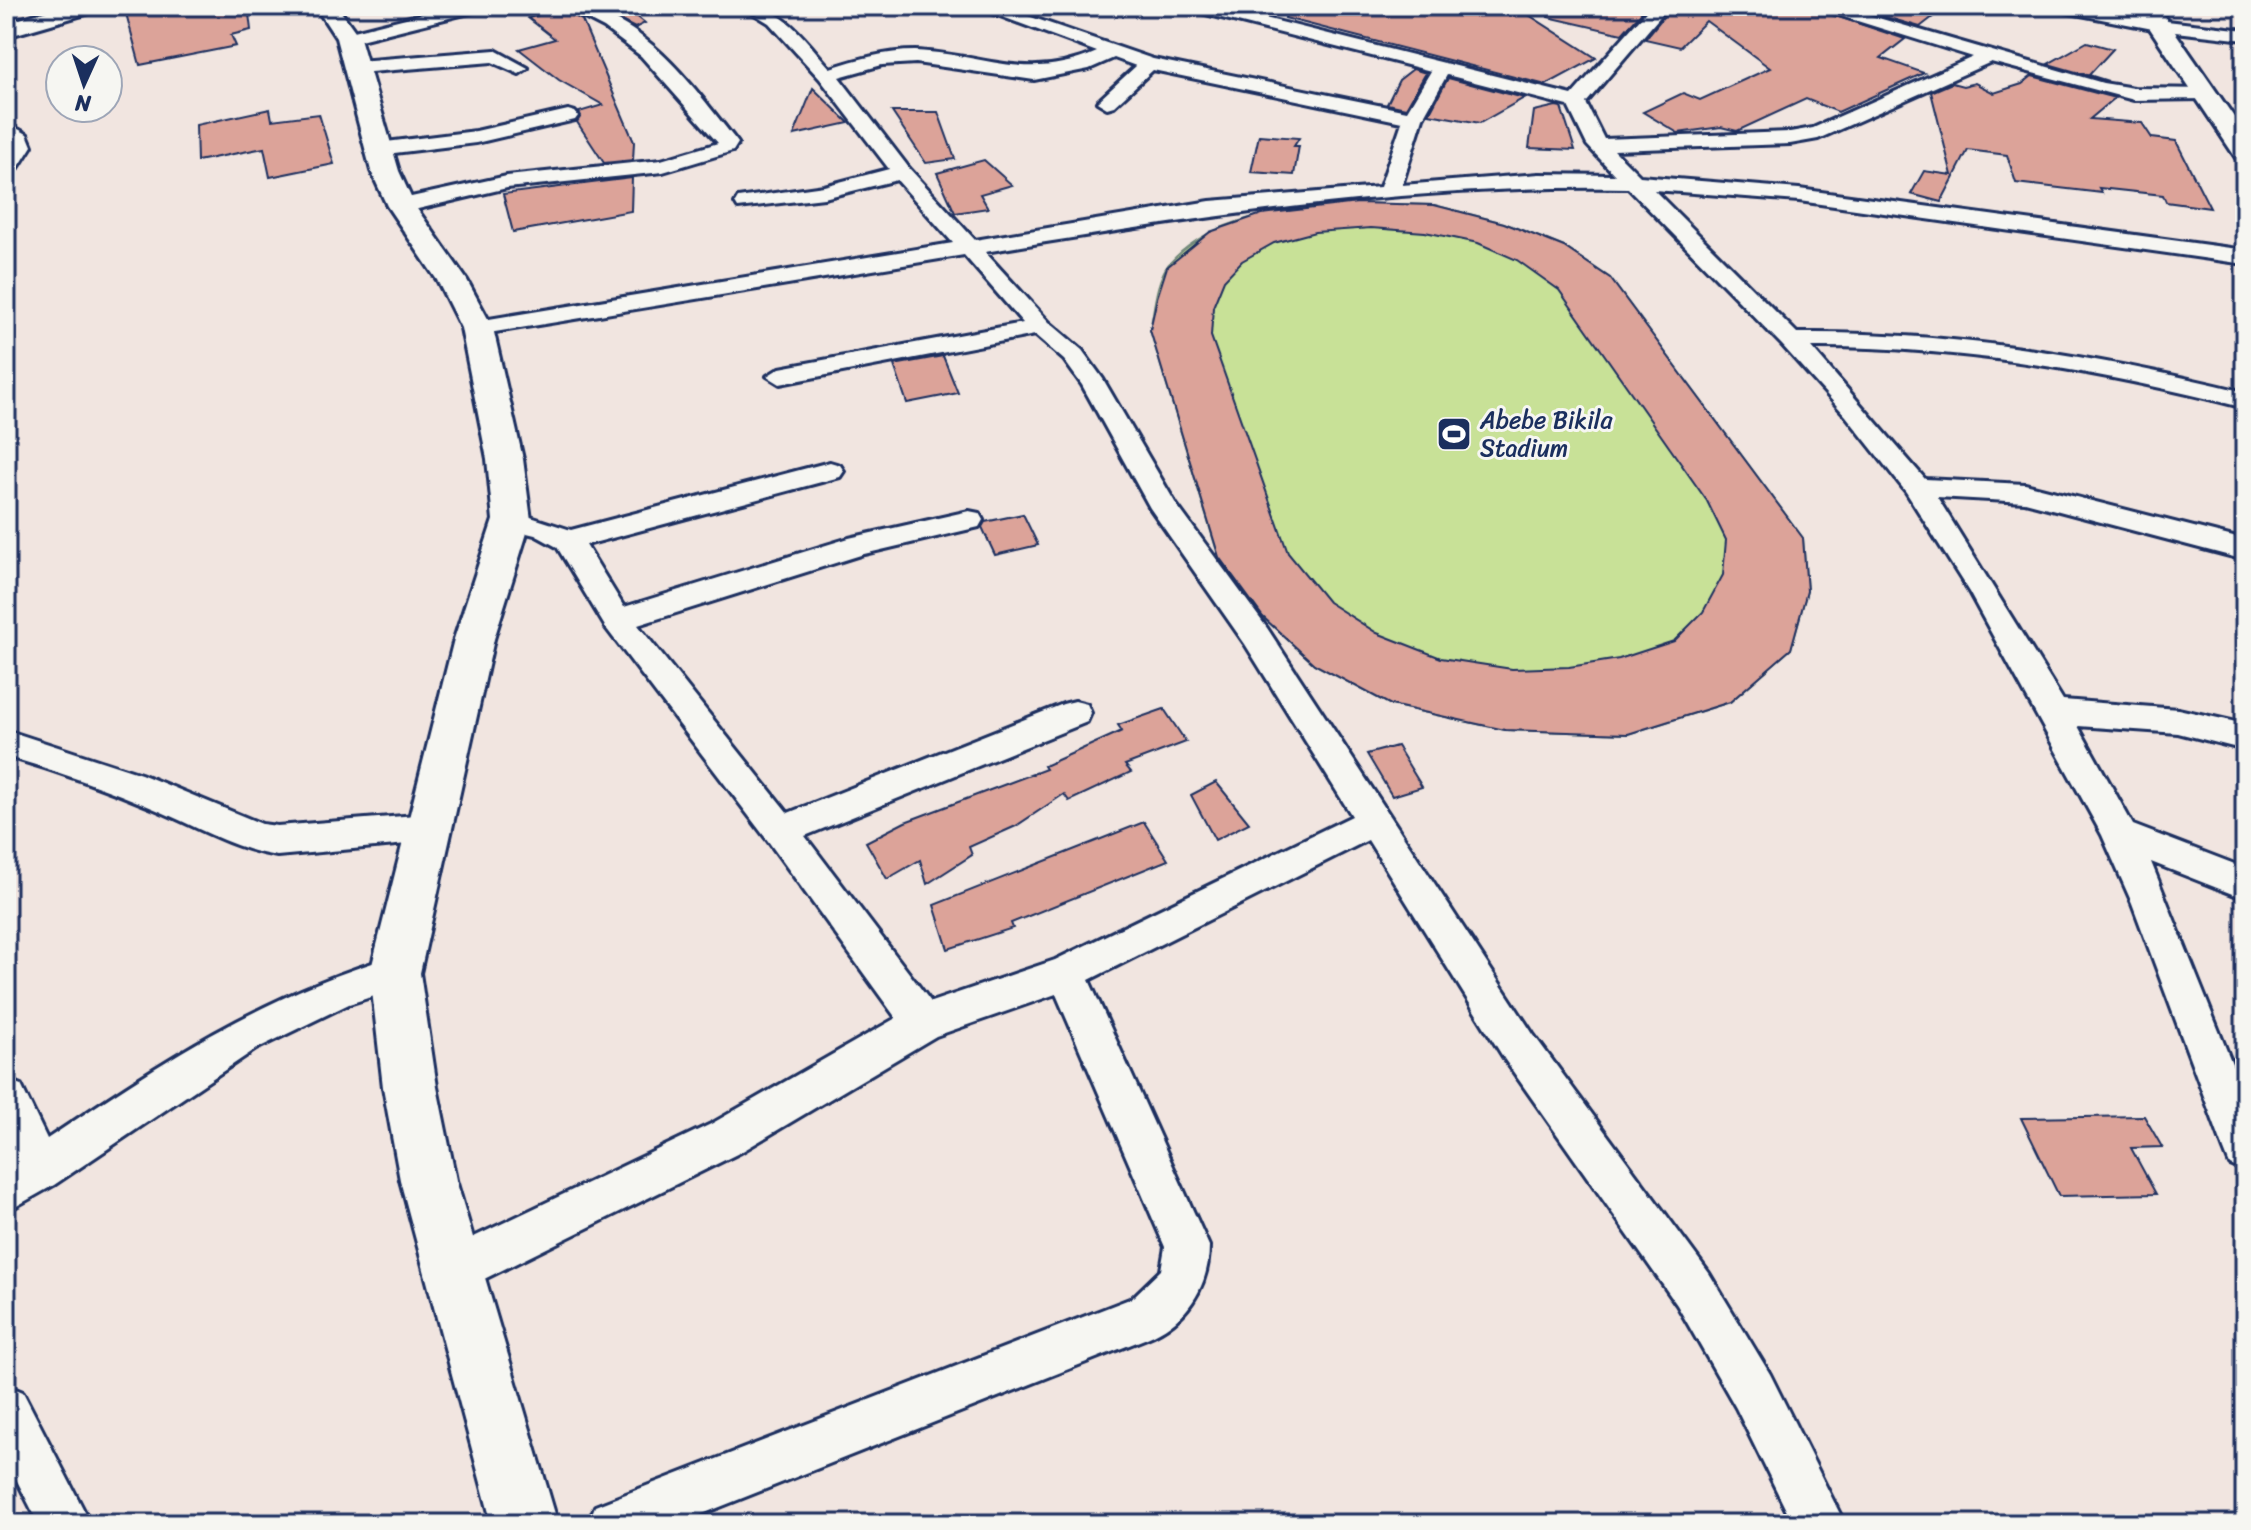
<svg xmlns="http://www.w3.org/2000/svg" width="2251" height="1530" font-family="Sriracha,sans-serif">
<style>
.green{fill:#c8e197;stroke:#72887a;stroke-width:2}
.building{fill:#dca399;stroke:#1b2f5e;stroke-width:2;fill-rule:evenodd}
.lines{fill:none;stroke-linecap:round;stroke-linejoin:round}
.street-casing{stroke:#1b2f5e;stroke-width:6}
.secondary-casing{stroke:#1b2f5e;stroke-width:6}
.street{fill:#f6f6f2;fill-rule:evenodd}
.secondary{fill:#f6f6f2;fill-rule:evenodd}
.labels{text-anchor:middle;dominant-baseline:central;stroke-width:6;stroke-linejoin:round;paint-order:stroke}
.far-poi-label{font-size:24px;fill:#1b2f5e;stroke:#f6f6f2;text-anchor:start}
</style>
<rect width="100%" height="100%" fill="#f1e5e0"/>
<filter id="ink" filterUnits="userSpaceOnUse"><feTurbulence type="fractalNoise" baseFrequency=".0125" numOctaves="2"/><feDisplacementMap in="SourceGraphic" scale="16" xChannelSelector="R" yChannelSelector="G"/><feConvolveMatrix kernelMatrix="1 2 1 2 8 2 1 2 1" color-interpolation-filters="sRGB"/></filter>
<g filter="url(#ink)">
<path class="green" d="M 1338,203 L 1434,205 L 1504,223 L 1564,247 L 1610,278 L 1803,538 L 1807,591 L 1791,649 L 1730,702 L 1628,734 L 1505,730 L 1391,705 L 1314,664 L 1253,608 L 1219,558 L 1150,330 C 1154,312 1156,280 1168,265 C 1210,216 1279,212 1338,203 Z"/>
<g class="building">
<polygon points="124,6 248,6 251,30 231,35 236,46 140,65"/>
<polygon points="591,6 624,6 645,23 635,28"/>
<polygon points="1287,6 1515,6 1596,58 1546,85 1285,18"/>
<polygon points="1550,6 1647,6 1622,34 1548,17"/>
<polygon points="1672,6 1806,6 1905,39 1881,58 1924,73 1838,112 1806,99 1737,131 1721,127 1678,133 1643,112 1683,93 1700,100 1770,68 1706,21 1680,47 1645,39"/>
<polygon points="1848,6 1947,6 1920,27"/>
<polygon points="561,9 582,20 634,142 633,160 604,163 577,122 581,116 579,112 603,105 559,80 519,49 555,39 528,18"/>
<polygon points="2087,42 2113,49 2089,75 2108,81 2048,64"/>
<polygon points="1413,69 1426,73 1406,108 1387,104 1399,80"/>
<polygon points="2032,76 2115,98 2090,119 2142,123 2152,138 2176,141 2210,208 2166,202 2163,195 2099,188 2102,193 2016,183 2007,155 1968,150 1941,202 1911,194 1924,171 1952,175 1931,92 1952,83 1963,86 1975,83 1994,93 2022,84"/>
<polygon points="1448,78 1524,98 1480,123 1429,114"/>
<polygon points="813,88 849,123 794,135"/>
<polygon points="1556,106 1561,107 1575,150 1529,148 1534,111"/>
<polygon points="270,109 272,120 319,114 334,164 270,177 264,148 197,161 196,125"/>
<polygon points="892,112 938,112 955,159 926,163"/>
<polygon points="1259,135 1299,138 1294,146 1299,146 1294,175 1251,172"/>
<polygon points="984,160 1012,185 980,194 988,208 955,213 937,173"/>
<polygon points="632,178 631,211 513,232 503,194"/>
<path d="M 1358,203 L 1434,205 L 1504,223 L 1564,247 L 1610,278 L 1803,538 L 1807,591 L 1791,649 L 1730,702 L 1628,734 L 1505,730 L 1391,705 L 1314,664 L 1263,617 L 1219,557 L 1150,330 L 1157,298 L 1167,267 L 1210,232 L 1262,214 ZM 1371,228 L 1425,232 L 1478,243 L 1517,260 L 1559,290 L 1707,501 L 1726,540 L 1723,575 L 1703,612 L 1674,641 L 1619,659 L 1569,667 L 1512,669 L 1441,658 L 1377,633 L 1328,602 L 1288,553 L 1211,336 L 1213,307 L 1224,280 L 1242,261 L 1274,243 L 1315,232 Z"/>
<polygon points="943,356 958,393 907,403 894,365"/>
<polygon points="1023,514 1038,545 995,555 982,527 985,522"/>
<polygon points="1164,709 1186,742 1125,765 1131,772 1069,801 1064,794 1016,826 969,847 972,855 927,884 920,860 887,879 866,842 905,822 1046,769 1044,766 1122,731 1118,725"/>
<polygon points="1397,746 1422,787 1392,796 1367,754"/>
<polygon points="1216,782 1249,823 1215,840 1191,795"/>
<polygon points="1144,822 1168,860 1011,923 1013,928 948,949 934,905"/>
<polygon points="2144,1116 2162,1147 2131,1148 2156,1194 2059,1196 2021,1118"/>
</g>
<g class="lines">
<g class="street-casing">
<g id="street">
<polygon points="454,6 484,6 481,10 348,43 339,38 342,34"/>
<path d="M 561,6 C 637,6 692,85 735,139 L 738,143 L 733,151 L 663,172 L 507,188 L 401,213 L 393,211 L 390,206 L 393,201 L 507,176 L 661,160 L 718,143 L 641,56 L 604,28 Z"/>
<path d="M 741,6 C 785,6 803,38 830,68 C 858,59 886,51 915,51 C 985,54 1026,83 1097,52 L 973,6 L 999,6 L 1153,59 L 1407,111 L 1431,71 L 1190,10 L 1187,6 L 1217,6 L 1572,95 L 1651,6 L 1669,6 L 1586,103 L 1604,139 L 1790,132 L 1813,128 L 1973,57 L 1809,6 L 1837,6 L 2103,83 L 2134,88 L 2211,89 L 2214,93 L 2204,99 L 2134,100 L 1991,62 L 1818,139 L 1790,144 L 1614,150 L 1640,176 L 1799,189 L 2245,250 L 2245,264 L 1799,201 L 1654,190 L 1797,333 C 1950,331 2097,356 2245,392 L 2245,408 C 2102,372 1959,346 1811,347 L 1925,479 L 2025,484 L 2245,540 L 2245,560 L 2025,502 L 1937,497 L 2063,700 L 2178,709 L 2245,724 L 2245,750 L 2178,733 L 2078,726 L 2133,825 L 2245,868 L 2245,899 L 2151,862 L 2245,1096 L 2245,1171 L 2230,1165 L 2224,1150 L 2132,903 L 2102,835 L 1969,592 L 1906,492 L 1846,416 L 1782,345 L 1628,188 C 1413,184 1197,217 985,252 L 1049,322 L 1082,350 L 1103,379 L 1176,504 L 1267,628 L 1533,1034 L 1709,1273 L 1770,1374 L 1845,1524 L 1793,1524 L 1736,1408 L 1677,1305 L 1505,1060 L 1368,840 L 1089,980 L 1209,1246 C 1209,1288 1186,1322 1147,1338 L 677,1524 L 588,1524 L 595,1506 L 1132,1298 L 1161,1270 L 1165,1247 L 1056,994 L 936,1036 L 741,1152 L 468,1287 L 452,1294 L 436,1287 L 429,1271 L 436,1255 L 711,1124 L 896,1018 L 768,841 L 606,628 L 557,547 L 535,535 L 502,527 L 498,520 L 502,513 L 512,511 L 571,530 L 830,462 L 840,465 L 844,471 L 840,477 L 586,545 L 624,607 L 849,538 L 969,511 L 979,513 L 983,520 L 979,527 L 864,554 L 638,625 L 788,813 L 1063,704 L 1075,701 L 1087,704 L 1091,713 L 1087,722 L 805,836 L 931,1002 L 1055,960 L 1352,816 L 1245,644 L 1150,508 L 1082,385 L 1064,360 L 1035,335 L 780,384 L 767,376 L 780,368 L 1023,323 L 964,255 L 477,335 L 468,333 L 465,328 L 468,323 L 477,321 L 953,243 L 897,180 L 824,198 L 738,208 L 735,203 L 738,198 L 824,186 L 889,169 L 820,79 L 769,23 ZM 1114,58 L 1136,66 L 1097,102 L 1107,108 L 1114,106 L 1153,70 L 1402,122 L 1380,187 L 1210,201 L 975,240 L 909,168 L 839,77 L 882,65 L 916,63 L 1034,80 L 1089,69 ZM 1447,75 L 1568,106 L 1587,145 L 1615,175 L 1539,174 L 1402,185 L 1423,118 Z"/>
<polygon points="2051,6 2087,6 2158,20 2245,30 2245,40 2158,30 2060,11"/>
<polygon points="495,50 528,68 519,74 492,62 358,73 349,67 358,61"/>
<polygon points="568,110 575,112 578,116 575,120 476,143 378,155 368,149 378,143 476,131"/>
<polygon points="6,122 27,134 32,146 13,176 6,178 6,155 12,146 6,137"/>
<path d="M 6,730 L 141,774 L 262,824 L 277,826 L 429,814 L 442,818 L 447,828 L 442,838 L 429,842 L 277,856 C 233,849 197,827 157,810 C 108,789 57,771 6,756 Z"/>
<path d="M 395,956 L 409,961 L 414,973 L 409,985 L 349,1004 L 256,1049 L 54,1185 L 6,1212 L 6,1166 L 13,1161 L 6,1145 L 6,1079 L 21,1085 L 47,1139 C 162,1062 260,996 395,956 Z"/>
<polygon points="6,1385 23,1392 91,1524 39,1524 6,1459"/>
</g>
</g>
<g class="secondary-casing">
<g id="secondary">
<polygon points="64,6 99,6 96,11 6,37 6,23"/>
<polygon points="315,6 337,6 360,38 399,171 415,206 467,280 493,328 523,459 531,520 494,639 420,973 437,1087 456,1180 558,1524 492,1524 400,1180 383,1087 370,973 454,639 493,520 487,459 461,328 437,280 387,206 371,171 336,38"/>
<polygon points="2135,6 2157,6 2245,133 2245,160 2236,158"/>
</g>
</g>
<use href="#street" class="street"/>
<use href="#secondary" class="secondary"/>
</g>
</g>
<defs>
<g id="stadium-square" transform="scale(1.8)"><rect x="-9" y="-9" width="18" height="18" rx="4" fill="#1b2f5e" stroke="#f6f6f2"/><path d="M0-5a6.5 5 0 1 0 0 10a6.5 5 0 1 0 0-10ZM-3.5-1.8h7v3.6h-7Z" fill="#fff"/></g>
</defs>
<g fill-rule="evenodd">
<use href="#stadium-square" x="1454" y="434"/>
</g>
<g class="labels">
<g class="far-poi-label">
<text x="1480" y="420">Abebe Bikila<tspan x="1480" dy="28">Stadium</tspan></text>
</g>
</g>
<rect width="2251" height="1530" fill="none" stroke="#f6f6f2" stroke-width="32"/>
<rect x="16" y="16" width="2219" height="1498" fill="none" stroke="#1b2f5e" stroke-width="3" filter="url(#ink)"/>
<g transform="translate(84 84) rotate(183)"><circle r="38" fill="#f6f6f2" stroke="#9ea6b7" stroke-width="2"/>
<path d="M0-6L14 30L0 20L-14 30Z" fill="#1b2f5e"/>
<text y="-12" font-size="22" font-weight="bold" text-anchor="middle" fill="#1b2f5e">N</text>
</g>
</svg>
